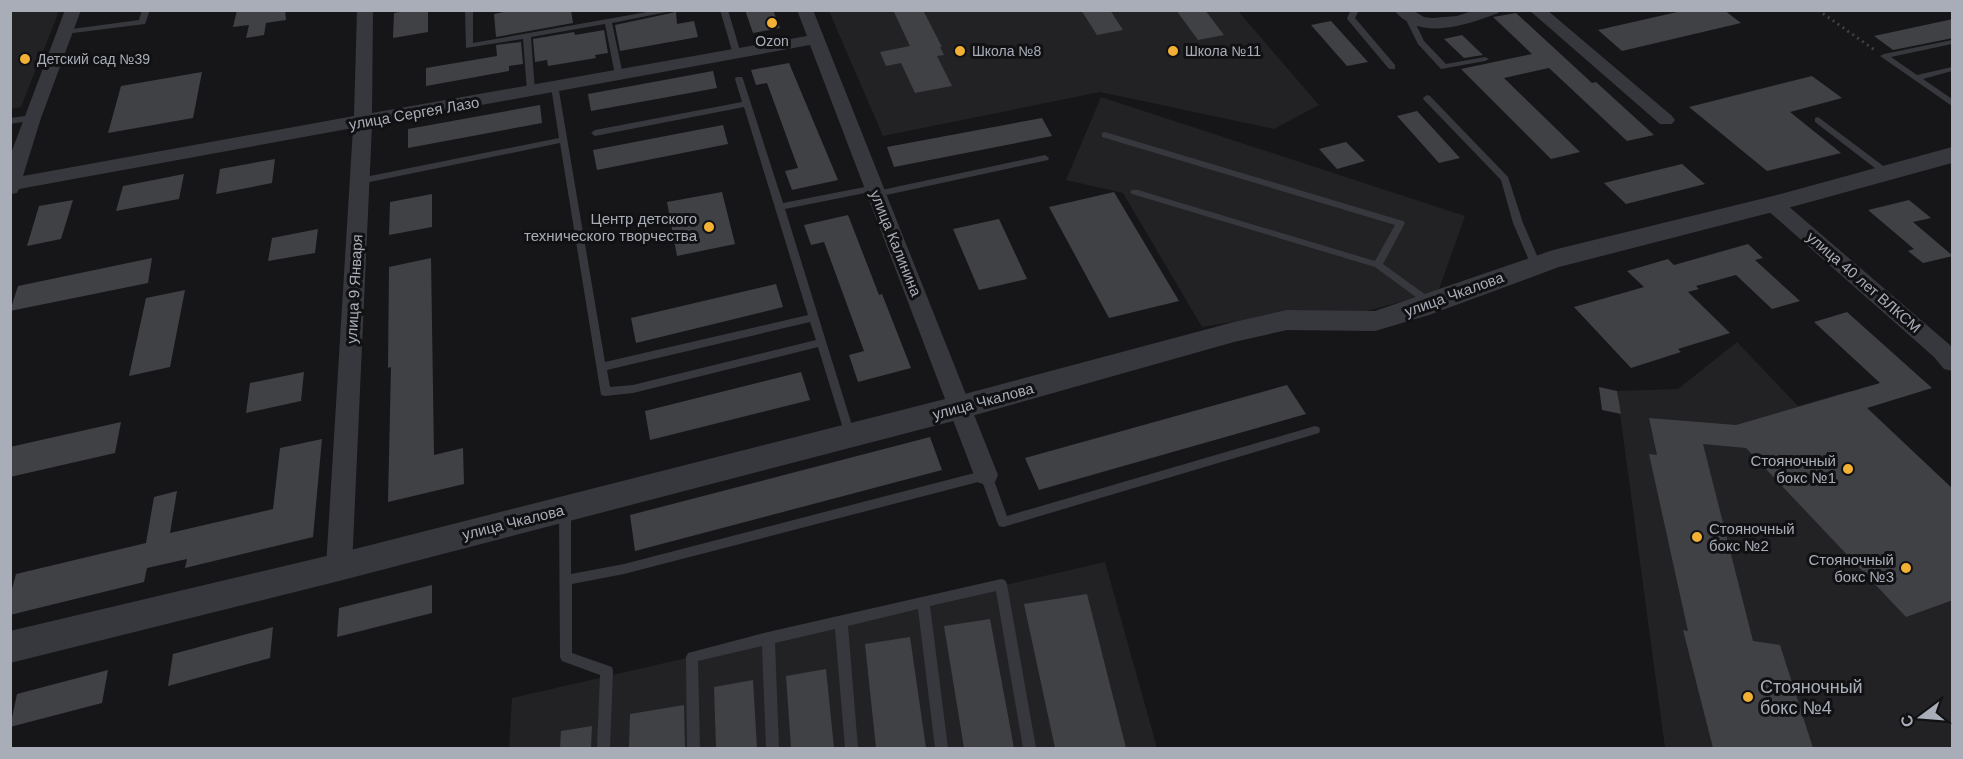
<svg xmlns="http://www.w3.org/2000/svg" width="1963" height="759" font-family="Arial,sans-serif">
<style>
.built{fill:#222225}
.building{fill:#404145}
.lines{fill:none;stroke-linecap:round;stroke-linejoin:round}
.path{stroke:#3d3f44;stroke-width:3;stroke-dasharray:2 4;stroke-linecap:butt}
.service{fill:#37383d;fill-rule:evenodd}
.minor{fill:#37383d;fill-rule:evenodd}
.tertiary{fill:#37383d;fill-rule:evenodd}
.poi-dot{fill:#f2b134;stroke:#111113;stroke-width:2}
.labels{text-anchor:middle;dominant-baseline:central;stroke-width:6;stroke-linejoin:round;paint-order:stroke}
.far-poi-label{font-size:14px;fill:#a8adb8;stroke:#111113;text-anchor:start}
.street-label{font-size:15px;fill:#a8adb8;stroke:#111113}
.poi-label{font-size:15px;fill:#a8adb8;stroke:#111113;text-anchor:end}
.near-poi-label{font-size:18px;fill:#a8adb8;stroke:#111113;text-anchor:start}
</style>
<rect width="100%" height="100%" fill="#161618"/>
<g class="built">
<polygon points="11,10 59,11 21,107 11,109"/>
<polygon points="829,11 1238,11 1319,105 1274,129 1100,92 883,136"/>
<polygon points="1101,97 1465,216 1438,292 1348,316 1300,311 1202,327 1123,193 1066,180"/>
<polygon points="1737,342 1798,406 1850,391 1952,489 1952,748 1665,748 1617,391 1678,389"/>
<polygon points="1105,562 1157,748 509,748 512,698"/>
</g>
<g class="building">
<polygon points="237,10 285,10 286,20 266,23 264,35 246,38 249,25 233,27"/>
<polygon points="411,10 428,10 428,32 393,38 394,13"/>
<polygon points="514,10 571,10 573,23 496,37 494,14"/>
<polygon points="745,10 773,10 780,28 753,33"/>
<polygon points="893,10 923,10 942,47 940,47 944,55 937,56 952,86 915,93 901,63 886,66 880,52 910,46"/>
<polygon points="1081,10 1110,10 1123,30 1097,35"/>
<polygon points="1176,10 1205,10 1224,35 1198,40"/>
<polygon points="1686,10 1724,10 1741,23 1622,51 1598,30"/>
<polygon points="676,12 677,24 694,21 698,37 620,51 615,25"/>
<polygon points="1516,13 1592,83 1596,82 1654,135 1627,141 1549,68 1504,78 1580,152 1551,159 1461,69 1532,54 1493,17"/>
<polygon points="1953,19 1953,38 1893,50 1874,36"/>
<polygon points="1331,21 1368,62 1347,66 1311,25"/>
<polygon points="604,30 608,53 595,55 596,58 548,66 547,60 535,62 533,39 574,32 575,35"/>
<polygon points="1462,35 1483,55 1464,58 1444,39"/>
<polygon points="521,42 523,64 509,66 509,71 426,86 426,68 497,56 496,45"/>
<polygon points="789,63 838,180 792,190 785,171 798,168 767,83 756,85 751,70"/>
<polygon points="713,71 717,88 591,111 588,94"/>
<polygon points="202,72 193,118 108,133 121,86"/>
<polygon points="1812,76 1842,98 1790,112 1841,153 1767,171 1689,107"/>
<polygon points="540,105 542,123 408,148 408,129"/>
<polygon points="1417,111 1460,158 1439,163 1397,116"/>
<polygon points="1042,118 1052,136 894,167 887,147"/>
<polygon points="723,125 728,144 597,170 593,150"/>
<polygon points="1346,142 1365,161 1337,169 1319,149"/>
<polygon points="275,159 272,183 216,194 220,169"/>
<polygon points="1682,164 1705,184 1626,204 1604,183"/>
<polygon points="184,174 179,199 116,211 123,186"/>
<polygon points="722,192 735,244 677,256 667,202"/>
<polygon points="1114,192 1179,301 1109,318 1049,207"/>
<polygon points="432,194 432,227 389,235 390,202"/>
<polygon points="73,200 61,239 27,246 39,206"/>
<polygon points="1909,200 1931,218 1913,222 1953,256 1923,263 1908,251 1914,249 1868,210"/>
<polygon points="848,215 879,295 882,294 911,368 858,382 849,355 864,351 824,242 811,245 804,225"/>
<polygon points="999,219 1027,279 979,290 953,229"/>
<polygon points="318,229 315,253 268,261 272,238"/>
<polygon points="1748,244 1763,258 1755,260 1800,301 1772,309 1736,275 1696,286 1699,289 1688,292 1730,333 1678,349 1681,352 1631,368 1574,307 1644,287 1627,271 1668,259 1674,265"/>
<polygon points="152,258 148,283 10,311 18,286"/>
<polygon points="431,258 434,455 463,448 464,484 388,502 391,367 388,368 389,267"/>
<polygon points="776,284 783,307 636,343 631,318"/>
<polygon points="185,290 170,367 129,376 146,298"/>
<polygon points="1847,312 1932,388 1867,408 1953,489 1953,600 1906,617 1746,448 1703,444 1753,641 1780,645 1813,748 1713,748 1683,630 1688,631 1649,454 1657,455 1649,418 1736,425 1880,383 1814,322"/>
<polygon points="304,372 301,401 246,413 250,383"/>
<polygon points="801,372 810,400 650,440 645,411"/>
<polygon points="1287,385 1306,414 1039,490 1025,458"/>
<polygon points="1599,387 1617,391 1621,414 1602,410"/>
<polygon points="121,422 115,453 10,477 10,447"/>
<polygon points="930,437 942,470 635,551 630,515"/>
<polygon points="322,439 313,537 185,568 187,559 147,568 144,582 10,615 10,596 16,574 146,543 154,497 177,491 170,533 273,509 280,448"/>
<polygon points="432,585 432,613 337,637 339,608"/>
<polygon points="1087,594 1126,748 1055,748 1024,604"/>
<polygon points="990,619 1014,748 964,748 944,626"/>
<polygon points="273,627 270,658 168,686 173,654"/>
<polygon points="910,637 926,748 876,748 865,644"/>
<polygon points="826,669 834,748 791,748 786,676"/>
<polygon points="108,670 102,703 10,727 17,694"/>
<polygon points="753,680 757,748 716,748 714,687"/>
<polygon points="684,705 685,748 629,748 630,714"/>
<polygon points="592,726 591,748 560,748 561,731"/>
</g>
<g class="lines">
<polyline class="path" points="1818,10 1876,51"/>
<g class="service">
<polygon points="142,10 150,10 145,24 65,34 61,32 65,30 139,20"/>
<polygon points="465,10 473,10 473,43 658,10 677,10 612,23 623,75 619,77 615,75 605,24 531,37 535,91 531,94 527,91 523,39 466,48"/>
<polygon points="720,10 728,10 741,54 740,56 734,56 733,54"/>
<polygon points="1351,10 1359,10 1355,18 1395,65 1395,69 1389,69 1348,20 1347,18"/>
<polygon points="1406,16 1412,16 1424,41 1446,64 1485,57 1489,59 1485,61 1441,69 1418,44 1405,18"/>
<polygon points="1952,40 1952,44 1891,57 1917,75 1952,67 1952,71 1923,79 1952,99 1952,106 1880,56 1884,54"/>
<path d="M 736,77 L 742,77 L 743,79 L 783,203 L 875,185 L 880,188 L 875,191 L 785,209 L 855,435 L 854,438 L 846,438 L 845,435 L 818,347 L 633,393 L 605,396 L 601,395 L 560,143 L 360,184 L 356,181 L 360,178 L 559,138 L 551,87 L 555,84 L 558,85 L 605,362 L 808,315 L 744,107 L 595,136 L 591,133 L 595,130 L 742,102 L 735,79 ZM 810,322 L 816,340 L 633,385 L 610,387 L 607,370 Z"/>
<polygon points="1427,95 1430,96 1508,177 1523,223 1541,265 1539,267 1533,267 1531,265 1513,223 1501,180 1424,100 1423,98"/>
<polygon points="32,115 35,116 35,120 10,124 10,118"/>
<polygon points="1818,117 1890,171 1890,175 1884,175 1815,122 1815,118"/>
<polygon points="1105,132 1403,221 1405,223 1383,264 1437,303 1436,306 1428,306 1375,267 1132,194 1130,192 1132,190 1138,190 1375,261 1395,225 1102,137 1102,133"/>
<polygon points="1045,155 1049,158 1048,160 877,197 872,194 877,191"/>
<polygon points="1315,426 1319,427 1320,430 1319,433 1003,527 999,526 997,522 982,481 624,574 572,584 572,653 612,667 613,671 610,748 597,748 600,675 562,661 560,657 559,509 561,506 565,504 569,506 571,509 571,574 624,564 986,470 990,472 992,475 1007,516"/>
<polygon points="1001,579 1005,580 1007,584 1036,748 1023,748 996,591 930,606 948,748 935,748 918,609 848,626 858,748 845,748 835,629 775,643 779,748 766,748 762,646 698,661 700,748 687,748 686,657 688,653 768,632"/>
</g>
<g class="minor">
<polygon points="65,10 81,10 41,118 23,176 354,116 357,10 373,10 372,113 807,36 797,10 813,10 998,475 995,482 986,485 977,482 974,475 810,45 372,125 352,567 348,575 339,578 330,575 326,567 353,128 19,189 17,193 10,194 10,156"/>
<path d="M 1394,10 L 1412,10 L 1424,17 L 1432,18 L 1457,16 L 1475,10 L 1500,10 L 1498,13 C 1467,25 1419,42 1394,10 Z"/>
<polygon points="1529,10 1547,10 1672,116 1675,120 1672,124 1660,124"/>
<polygon points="1773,197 1780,199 1950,345 1952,348 1952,371 1944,369 1934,357 1766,209 1763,204 1766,199"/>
</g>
<polygon class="tertiary" points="1952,147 1952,163 1773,212 1559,267 1429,315 1375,331 1287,330 1234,342 961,419 339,581 10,663 10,631 339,553 961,395 1234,322 1287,310 1375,311 1553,250 1773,196"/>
</g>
<g class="poi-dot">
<circle cx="772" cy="23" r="6"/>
<circle cx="960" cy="51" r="6"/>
<circle cx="1173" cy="51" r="6"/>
<circle cx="25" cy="59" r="6"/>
<circle cx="709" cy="227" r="6"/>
<circle cx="1848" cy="469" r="6"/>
<circle cx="1697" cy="537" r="6"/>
<circle cx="1906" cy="568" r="6"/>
<circle cx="1748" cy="697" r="6"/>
</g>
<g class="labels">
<g class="far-poi-label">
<text x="772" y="41" text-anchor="middle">Ozon</text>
<text x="972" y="51">Школа №8</text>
<text x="1185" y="51">Школа №11</text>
<text x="37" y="59">Детский сад №39</text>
</g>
<g class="street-label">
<text transform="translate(414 113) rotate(-10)">улица Сергея Лазо</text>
<text transform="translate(896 243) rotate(68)">улица Калинина</text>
<text transform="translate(1864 282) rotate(41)">улица 40 лет ВЛКСМ</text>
<text transform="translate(354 289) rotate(-87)">улица 9 Января</text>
<text transform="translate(1454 294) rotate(-20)">улица Чкалова</text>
<text transform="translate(983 401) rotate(-15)">улица Чкалова</text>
<text transform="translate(513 522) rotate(-14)">улица Чкалова</text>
</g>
<g class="poi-label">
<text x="697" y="218">Центр детского<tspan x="697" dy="17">технического творчества</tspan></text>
<text x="1836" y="460">Стояночный<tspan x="1836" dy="17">бокс №1</tspan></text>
<text x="1709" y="528" text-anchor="start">Стояночный<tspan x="1709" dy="17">бокс №2</tspan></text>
<text x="1894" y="559">Стояночный<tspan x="1894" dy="17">бокс №3</tspan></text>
</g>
<g class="near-poi-label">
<text x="1760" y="687">Стояночный<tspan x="1760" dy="21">бокс №4</tspan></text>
</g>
</g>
<rect width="1963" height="759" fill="none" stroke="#a8adb8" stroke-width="24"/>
<g transform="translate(1921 717) rotate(254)" stroke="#111113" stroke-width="4.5" paint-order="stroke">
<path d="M0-4.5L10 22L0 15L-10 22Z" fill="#a8adb8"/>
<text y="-9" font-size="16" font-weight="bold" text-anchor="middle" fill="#a8adb8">С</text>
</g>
</svg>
